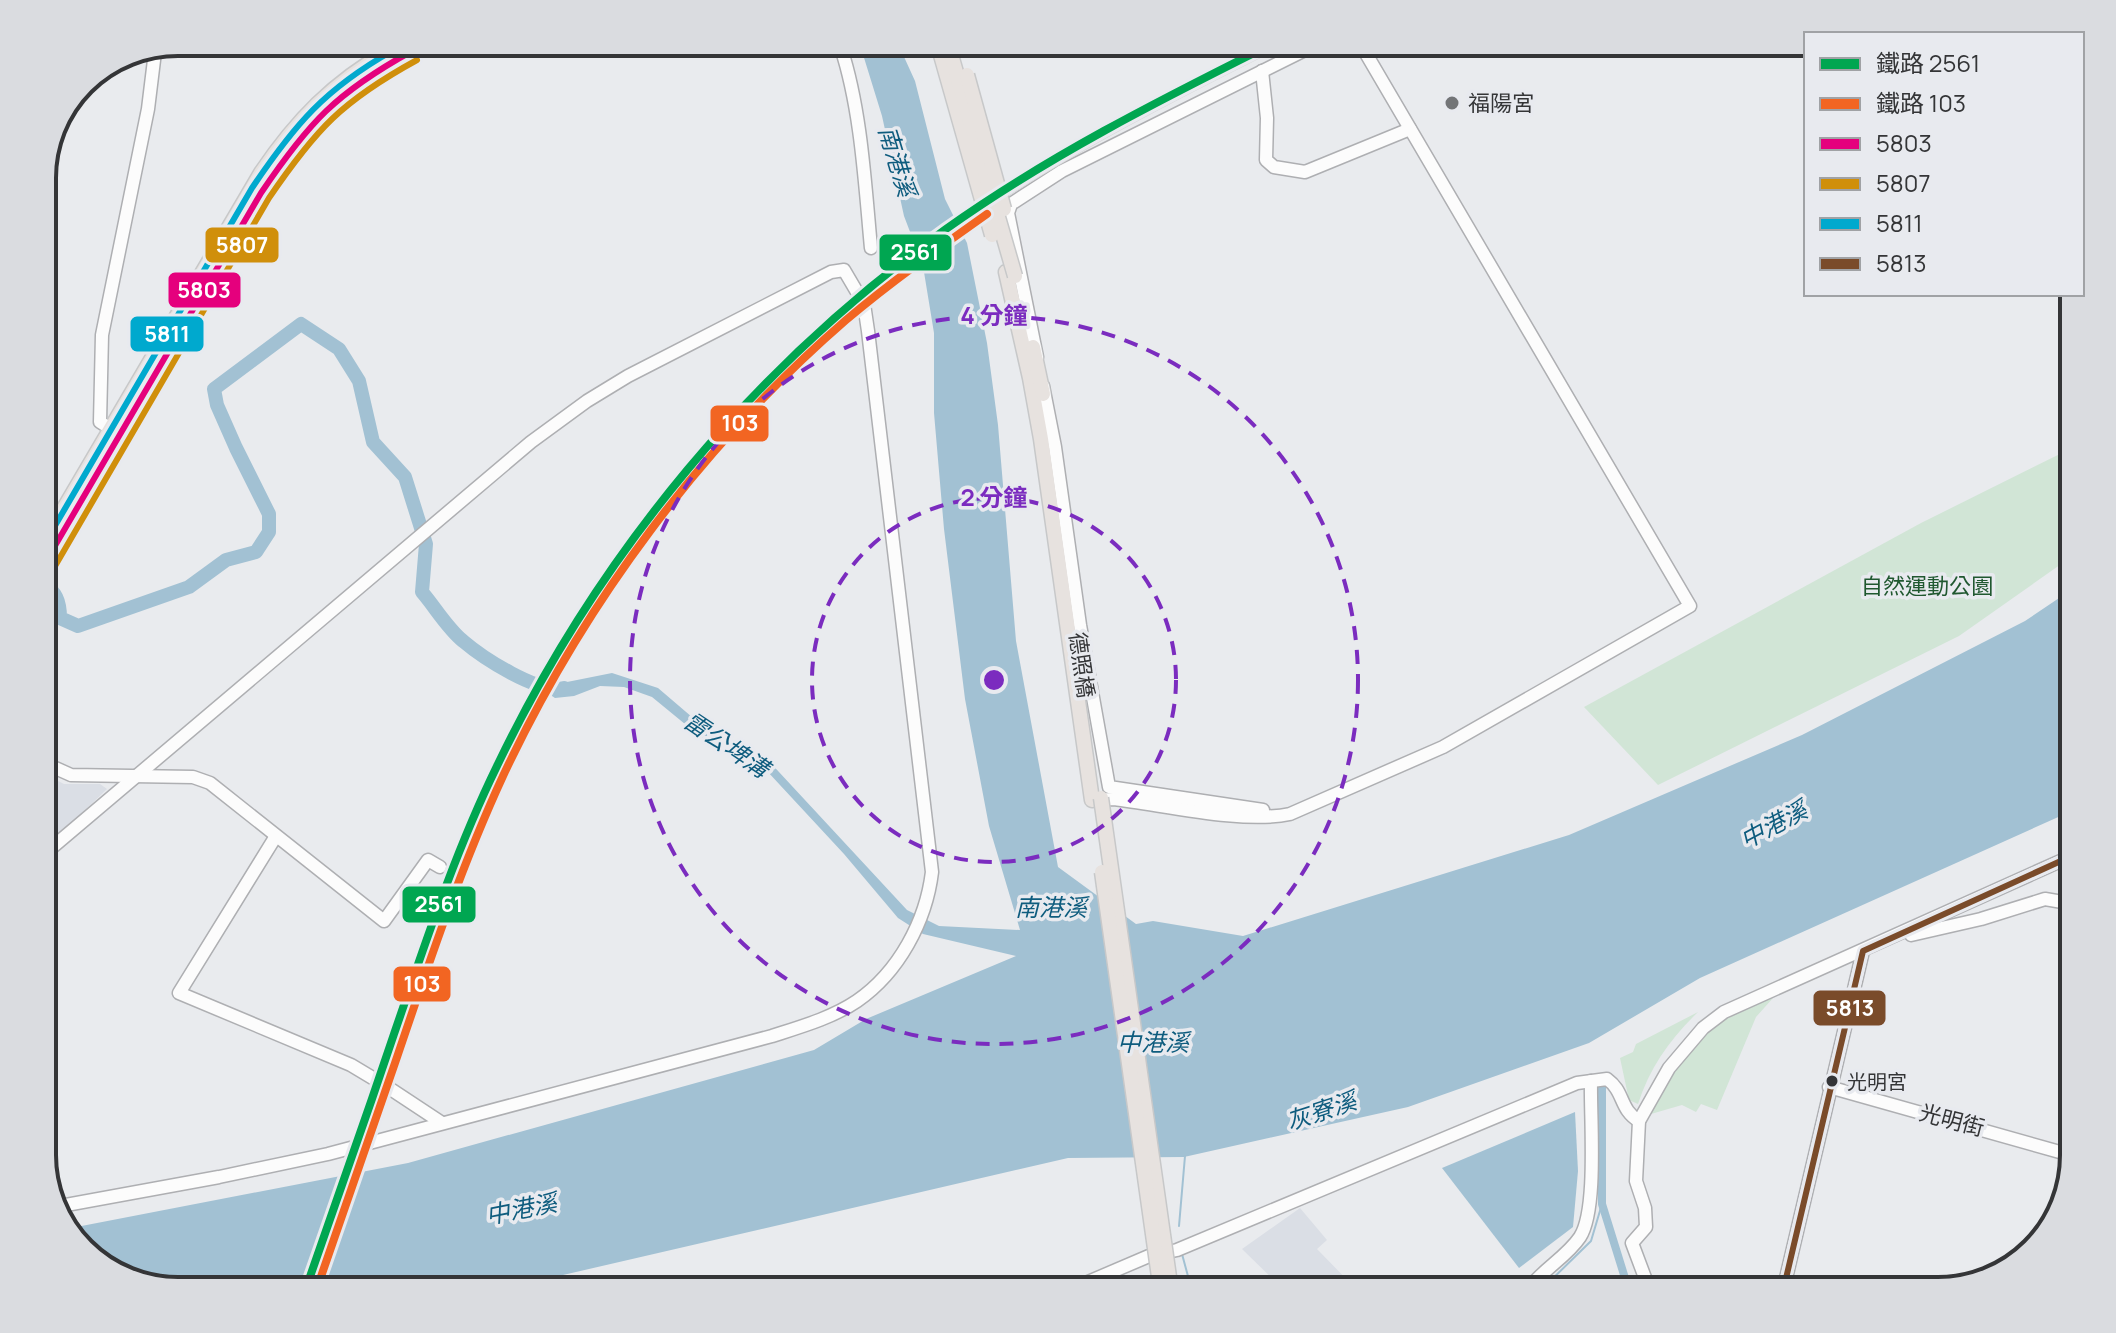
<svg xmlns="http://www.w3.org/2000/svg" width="2116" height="1333" font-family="Manrope,'Noto Sans TC',sans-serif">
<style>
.built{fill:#dadee5}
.green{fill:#d1e5d6}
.water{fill:#a2c1d3}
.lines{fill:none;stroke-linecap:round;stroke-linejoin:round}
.stream{stroke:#a2c1d3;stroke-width:2}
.canal{stroke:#a2c1d3;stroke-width:8}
.river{stroke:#a2c1d3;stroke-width:14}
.minor-casing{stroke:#aeafb2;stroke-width:15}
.major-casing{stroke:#c7c8c9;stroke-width:17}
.minor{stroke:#fcfcfc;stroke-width:12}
.major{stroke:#e7e2df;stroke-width:14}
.rail-casing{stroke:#d7d7d8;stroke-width:5}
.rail{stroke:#e8eaef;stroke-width:2;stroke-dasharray:6;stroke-linecap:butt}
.major-bridge-casing{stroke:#c7c8c9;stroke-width:17;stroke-linecap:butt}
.major-bridge{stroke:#e7e2df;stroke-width:14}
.bus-1-casing{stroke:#e8eaef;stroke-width:12}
.bus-2-casing{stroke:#e8eaef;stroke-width:12}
.bus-3-casing{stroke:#e8eaef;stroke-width:12}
.bus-4-casing{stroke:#e8eaef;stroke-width:12}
.bus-1{stroke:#e5007d;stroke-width:6}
.bus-2{stroke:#d08f0b;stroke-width:6}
.bus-3{stroke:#00a9ce;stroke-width:6}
.bus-4{stroke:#7a4b2a;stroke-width:6}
.rail-1-casing{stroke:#e8eaef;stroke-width:14}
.rail-2-casing{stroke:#e8eaef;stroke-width:14}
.rail-1{stroke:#00a651;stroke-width:8}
.rail-2{stroke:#f26522;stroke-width:8}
.ring{fill:none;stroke:#7b2cbf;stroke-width:4;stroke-dasharray:14 10}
.poi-dot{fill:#737577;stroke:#e8eaef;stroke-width:3}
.bus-dot{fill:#343537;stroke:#e8eaef;stroke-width:3}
.labels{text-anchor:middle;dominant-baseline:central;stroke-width:7;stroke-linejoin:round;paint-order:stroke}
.bus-label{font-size:20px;fill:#343537;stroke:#e8eaef;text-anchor:start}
.poi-label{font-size:22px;fill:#343537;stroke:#e8eaef;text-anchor:start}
.park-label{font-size:22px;fill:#205830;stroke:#e8eaef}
.street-label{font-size:22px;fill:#343537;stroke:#e8eaef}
.water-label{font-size:24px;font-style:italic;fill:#0e5c7e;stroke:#e8eaef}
.rim{fill:none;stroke:#343537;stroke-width:4}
.centre{fill:#7b2cbf;stroke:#e8eaef;stroke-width:4}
.ring-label{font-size:24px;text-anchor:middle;font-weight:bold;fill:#7b2cbf;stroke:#e8eaef;stroke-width:7;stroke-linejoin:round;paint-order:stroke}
.line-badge{stroke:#e8eaef;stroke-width:3}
.badge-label{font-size:22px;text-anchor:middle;font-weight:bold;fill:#fff}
</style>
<rect width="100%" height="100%" fill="#e9ebee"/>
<g class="built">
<polygon points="42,773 64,784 100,784 107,789 42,851"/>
<polygon points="1300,1208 1327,1240 1317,1249 1358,1291 1285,1291 1242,1249"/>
</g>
<g class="green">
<polygon points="2074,447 2074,555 1959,636 1658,785 1584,707 1921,523"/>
<path d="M 1773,998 L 1756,1017 L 1717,1110 L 1701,1104 L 1696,1112 L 1682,1105 L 1651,1114 C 1665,1078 1692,1035 1726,1016 C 1741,1008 1758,1003 1773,998 Z"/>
<path d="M 1698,1012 C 1670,1039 1650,1067 1638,1104 L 1629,1100 L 1620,1058 L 1633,1052 L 1636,1044 Z"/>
</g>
<g class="water">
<polygon points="861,48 900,48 915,81 945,199 967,243 987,343 998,425 1016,641 1058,867 1136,924 1153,921 1243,936 1569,835 1802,735 2025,621 2074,588 2074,810 1700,978 1589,1043 1408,1107 1184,1157 1068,1158 494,1291 178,1291 103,1268 66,1229 408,1163 814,1050 866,1019 1016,956 923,934 898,918 844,854 767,771 702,738 652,697 624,687 600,686 574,696 555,698 546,692 552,685 612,673 658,688 713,735 766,758 907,910 939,926 1020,930 989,826 965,699 944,529 934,413 934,333 923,266 904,216 882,116"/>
<polygon points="1575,1112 1578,1171 1573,1227 1519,1268 1442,1168"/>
</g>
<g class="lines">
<g class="stream">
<polyline points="1179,1226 1185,1156"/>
<polyline points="1182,1254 1192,1291"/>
<polyline points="1540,1291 1591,1241 1602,1204"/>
</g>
<polyline class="canal" points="1602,1083 1602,1204 1629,1291"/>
<path class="river" d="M 42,582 C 56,592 60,601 60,618 L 78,626 L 189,587 L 226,560 L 256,552 L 269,532 L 269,514 L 236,448 L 217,405 L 214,389 L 301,324 L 339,349 L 359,381 L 373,442 L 405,477 L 426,544 L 422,592 C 435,607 447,628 463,641 C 483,658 538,694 564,688"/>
<g class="minor-casing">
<g id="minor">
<path d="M 841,48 C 861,109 865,184 871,248"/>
<polyline points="1262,71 1267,118 1266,160 1274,167 1305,172 1410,129"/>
<polyline points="1037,357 1008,213 1011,204 1062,171 1313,46"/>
<polyline points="1043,386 1055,447 1080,625 1109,787 1263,810"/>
<polyline points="119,434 100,422 102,335 148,109 155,52"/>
<polyline points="42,762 71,775 193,777 210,783 384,921 428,860 440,867"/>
<path d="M 1093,800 L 1114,799 C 1164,805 1243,824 1290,814 L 1443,747 L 1690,606 L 1361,45"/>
<polyline points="276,836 179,993 351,1065 376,1080"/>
<path d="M 42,856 L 531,442 L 587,401 L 628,376 L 831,272 L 844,270 L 864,304 L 868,331 L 932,872 C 926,921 899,972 857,1001 C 832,1018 800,1027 772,1036 L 328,1154 L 219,1177 L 55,1207"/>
<polyline points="1911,935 1981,919 2045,899 2074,904"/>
<polyline points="386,1086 442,1123"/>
<polyline points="1829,1087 2074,1156"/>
<path d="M 1067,1291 L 1149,1256 L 1177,1250 L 1577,1083 L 1607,1079 C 1625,1092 1619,1109 1639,1121"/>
<path d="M 1527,1291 C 1541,1270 1566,1258 1580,1237 C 1598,1209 1590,1117 1591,1081"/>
<polyline points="1650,1291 1632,1243 1646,1227 1645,1208 1636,1181 1639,1121 1669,1068 1703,1028 1724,1012 2074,855"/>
<polyline points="1783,1291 1863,951"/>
</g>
</g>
<g class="major-casing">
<g id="major">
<polyline points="1006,272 1030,378 1041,439 1092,800"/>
<polyline points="1033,347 1043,394"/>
<path d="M 42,546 L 261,173 C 297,120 333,83 389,51"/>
<path d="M 42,568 L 261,193 C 276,171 290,147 308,127 C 336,94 375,71 412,51"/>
</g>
</g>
<use href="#minor" class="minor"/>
<use href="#major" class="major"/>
<g class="rail-casing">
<path id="rail" d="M 310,1291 C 343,1195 377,1099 411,1003 C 437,928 462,852 496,779 C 597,562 754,372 949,233 C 1053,160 1166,102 1279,46"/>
</g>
<use href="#rail" class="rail"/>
<g class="major-bridge-casing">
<g id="major-bridge">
<polyline points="939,48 992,235"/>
<polyline points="949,48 1015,276"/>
<polyline points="967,75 1004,209"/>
<polyline points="1101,798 1171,1291"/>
<polyline points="1102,872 1161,1291"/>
</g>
</g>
<use href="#major-bridge" class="major-bridge"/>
<g class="bus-1-casing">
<path id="bus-1" d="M 42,568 L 261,193 C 309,122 336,93 412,51"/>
</g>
<g class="bus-2-casing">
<path id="bus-2" d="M 51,573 L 269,198 C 316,129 342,101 417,60"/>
</g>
<g class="bus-3-casing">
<path id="bus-3" d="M 42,548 L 252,188 C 295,124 325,89 392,51"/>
</g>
<g class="bus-4-casing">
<polyline id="bus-4" points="1783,1291 1863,951 2074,855"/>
</g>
<use href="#bus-1" class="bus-1"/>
<use href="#bus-2" class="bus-2"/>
<use href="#bus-3" class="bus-3"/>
<use href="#bus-4" class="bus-4"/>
<g class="rail-1-casing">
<path id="rail-1" d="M 305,1291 C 335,1206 365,1120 394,1034 C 425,944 455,852 497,766 C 599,553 754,367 946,229 C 1047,157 1158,101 1268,46"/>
</g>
<g class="rail-2-casing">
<path id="rail-2" d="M 316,1291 C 342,1215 369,1139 395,1063 C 428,966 460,869 503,776 C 584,603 702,445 846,320 C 891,282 939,248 987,214"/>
</g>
<use href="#rail-1" class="rail-1"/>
<use href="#rail-2" class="rail-2"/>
</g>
<g class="ring">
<circle cx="994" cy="680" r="182"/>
<circle cx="994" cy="680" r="364"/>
</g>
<circle class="poi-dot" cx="1452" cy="103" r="8"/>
<circle class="bus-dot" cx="1832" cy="1081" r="7"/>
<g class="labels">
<g class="bus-label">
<text x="1847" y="1081">光明宮</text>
</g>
<g class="poi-label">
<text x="1468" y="103">福陽宮</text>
</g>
<g class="park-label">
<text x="1927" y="586">自然運動公園</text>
</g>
<g class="street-label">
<text transform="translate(1082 665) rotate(82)">德照橋</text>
<text transform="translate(1952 1120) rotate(15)">光明街</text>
</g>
<g class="water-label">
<text transform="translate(898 161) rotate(73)">南港溪</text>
<text transform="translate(727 744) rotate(34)">雷公埤溝</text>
<text transform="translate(1773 824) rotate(-28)">中港溪</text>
<text x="1051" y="906">南港溪</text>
<text x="1153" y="1041">中港溪</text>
<text transform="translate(1321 1110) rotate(-18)">灰寮溪</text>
<text transform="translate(521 1208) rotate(-11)">中港溪</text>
</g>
</g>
<path d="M0 0H2116V1333H0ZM178 56H1938A122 122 0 0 1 2060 178V1155A122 122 0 0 1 1938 1277H178A122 122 0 0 1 56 1155V178A122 122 0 0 1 178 56Z" fill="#dadce0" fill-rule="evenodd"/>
<path class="rim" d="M178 56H1938A122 122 0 0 1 2060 178V1155A122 122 0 0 1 1938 1277H178A122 122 0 0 1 56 1155V178A122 122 0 0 1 178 56Z"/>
<circle cx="994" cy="680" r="12" class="centre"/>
<g class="ring-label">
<text x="994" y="324">4 分鐘</text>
<text x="994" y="506">2 分鐘</text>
</g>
<g class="line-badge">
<rect x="204" y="226" width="76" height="38" rx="8" fill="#d08f0b"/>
<rect x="878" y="233" width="75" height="39" rx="8" fill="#00a651"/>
<rect x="167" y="271" width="75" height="38" rx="8" fill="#e5007d"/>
<rect x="129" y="315" width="76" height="38" rx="8" fill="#00a9ce"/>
<rect x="709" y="404" width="61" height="39" rx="8" fill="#f26522"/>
<rect x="401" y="885" width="76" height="39" rx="8" fill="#00a651"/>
<rect x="392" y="965" width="60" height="38" rx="8" fill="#f26522"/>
<rect x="1812" y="989" width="75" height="38" rx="8" fill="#7a4b2a"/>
</g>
<g class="badge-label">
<text x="242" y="253">5807</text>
<text x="915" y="260">2561</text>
<text x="204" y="298">5803</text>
<text x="167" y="342">5811</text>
<text x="740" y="431">103</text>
<text x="439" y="912">2561</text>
<text x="422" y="992">103</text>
<text x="1850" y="1016">5813</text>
</g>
<rect x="1804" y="32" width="280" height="264" fill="#e8eaef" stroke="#a0a2a5" stroke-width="2"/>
<rect x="1820" y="58" width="40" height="12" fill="#00a651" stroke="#a0a2a5" stroke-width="2"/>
<text x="1876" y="72" font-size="24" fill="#343537">鐵路 2561</text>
<rect x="1820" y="98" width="40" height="12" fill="#f26522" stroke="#a0a2a5" stroke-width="2"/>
<text x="1876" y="112" font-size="24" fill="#343537">鐵路 103</text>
<rect x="1820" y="138" width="40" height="12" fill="#e5007d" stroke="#a0a2a5" stroke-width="2"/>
<text x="1876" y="152" font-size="24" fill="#343537">5803</text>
<rect x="1820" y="178" width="40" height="12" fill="#d08f0b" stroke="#a0a2a5" stroke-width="2"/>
<text x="1876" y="192" font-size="24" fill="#343537">5807</text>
<rect x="1820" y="218" width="40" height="12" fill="#00a9ce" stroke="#a0a2a5" stroke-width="2"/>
<text x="1876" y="232" font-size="24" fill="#343537">5811</text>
<rect x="1820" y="258" width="40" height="12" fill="#7a4b2a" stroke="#a0a2a5" stroke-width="2"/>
<text x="1876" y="272" font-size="24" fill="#343537">5813</text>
</svg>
